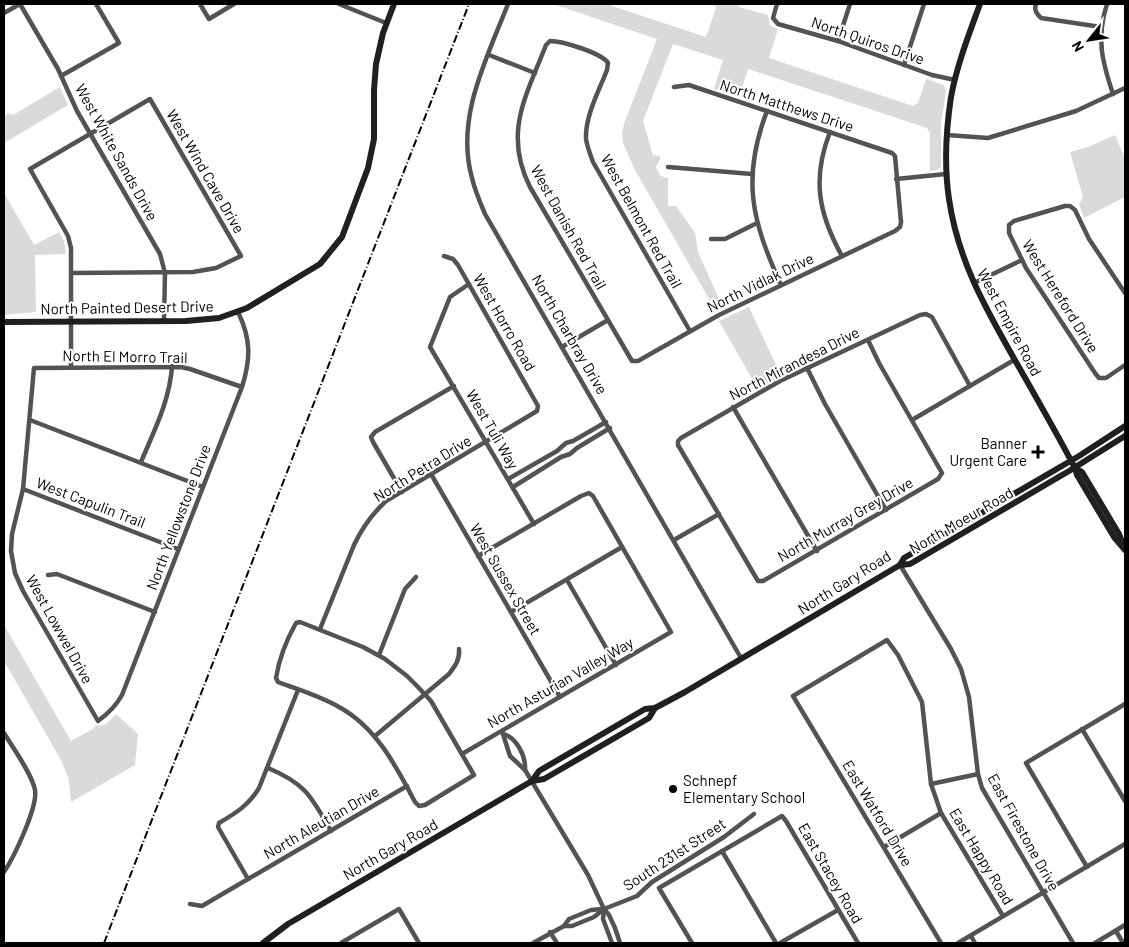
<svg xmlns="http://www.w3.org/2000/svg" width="1129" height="947" font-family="Barlow,sans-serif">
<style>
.green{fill:#dadada}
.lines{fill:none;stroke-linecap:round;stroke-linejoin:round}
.street{stroke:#535353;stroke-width:4.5}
.secondary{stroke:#202020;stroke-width:6}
.rail{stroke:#000;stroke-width:2;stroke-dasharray:8 2.5 1 2.5;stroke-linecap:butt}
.poi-dot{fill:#000;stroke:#fff;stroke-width:2}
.labels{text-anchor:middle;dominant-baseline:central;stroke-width:4;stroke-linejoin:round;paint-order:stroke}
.street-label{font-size:15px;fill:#000;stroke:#fff}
.poi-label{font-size:15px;fill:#000;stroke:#fff;text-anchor:end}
</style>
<rect width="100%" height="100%" fill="#fff"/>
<g class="green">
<path d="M 553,4 L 606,4 L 706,37 L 716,8 L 715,5 L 718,4 L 739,4 L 739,7 L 768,15 L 770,25 L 778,29 L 769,58 L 913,106 L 918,103 L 926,79 L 944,85 L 946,92 L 941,123 L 941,167 L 937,170 L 930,171 L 930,133 L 927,128 L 748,69 L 739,97 L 714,89 L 723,60 L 673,44 L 643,121 L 653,155 L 661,157 L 656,167 C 658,173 660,177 668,178 L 668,206 L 676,206 L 695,233 L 698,252 L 723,308 L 716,311 L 635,170 L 623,143 L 622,132 L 625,121 L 657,39 Z"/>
<polygon points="60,87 68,105 4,143 4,118 8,113 13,115"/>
<polygon points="1115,135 1125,158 1125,197 1084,218 1079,204 1083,197 1070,152 1088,147"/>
<polygon points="4,193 34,245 59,232 64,241 66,254 35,255 36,312 4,315"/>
<polygon points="749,307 781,376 758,389 719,321"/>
<path d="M 4,625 L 71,741 L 91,730 L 96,725 C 106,727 110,721 116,714 L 138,734 L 135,765 L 71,802 L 69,780 L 61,760 L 4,661 Z"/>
</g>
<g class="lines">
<g class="street">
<polyline points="20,4 58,69 77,111 160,254 165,273 164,321"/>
<polyline points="200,4 209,19 234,4"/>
<polyline points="339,4 386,23"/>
<path d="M 508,4 C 487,58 455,118 472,178 C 475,191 480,202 485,214 L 741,658"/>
<polyline points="777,4 773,18 778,24 838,41 932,75 955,80"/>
<path d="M 1036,4 C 1034,10 1036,13 1041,18 L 1101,27"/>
<path d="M 1107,4 C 1096,38 1102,61 1113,94"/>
<polyline points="4,13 20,4"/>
<polyline points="838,41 850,4"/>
<polyline points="489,55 535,73"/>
<polyline points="904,65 924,4"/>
<polyline points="61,76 119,43 96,4"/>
<path d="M 674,87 L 689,85 L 892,153 L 895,156 L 901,222 L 900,227 L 895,231 L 719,315 L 638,361 L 632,361 L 530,187 C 503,133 526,96 546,45 L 550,41 C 562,41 602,53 608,63 L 607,70 C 599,91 585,116 586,139 C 587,146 590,154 593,162 L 690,331"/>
<path d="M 767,111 C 741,179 752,221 781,285"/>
<path d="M 830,132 C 812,178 818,213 842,256"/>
<polyline points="947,135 988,138 1076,111 1125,88"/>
<polyline points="668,167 752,174"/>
<polyline points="896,179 946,174"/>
<polyline points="711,239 725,239 757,223"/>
<polyline points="974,283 1022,260"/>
<polyline points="469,284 450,297 430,347 534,524"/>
<polyline points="1125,293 1089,239 1075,210 1070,206 1065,206 1014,221 1009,225 1009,233 1026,268 1095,373 1099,378 1106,378 1125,365"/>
<path d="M 238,312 C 251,339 251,358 242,387 L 122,695 C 116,706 109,713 98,721 L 23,591 L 15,573 L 11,551 L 12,534 L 23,489 L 34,368 L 181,367 L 190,369 L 242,387"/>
<polyline points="868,340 879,363 942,473 938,479 763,581 758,581 678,445 678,441 681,438 780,381 920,315 926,314 932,317 970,386"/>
<polyline points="562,347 608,320"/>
<polyline points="71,367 71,248 68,236 30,169 150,99 241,256 216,268 193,272 71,273"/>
<polyline points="807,368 825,404 886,510"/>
<polyline points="733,407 817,551"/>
<polyline points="30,420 203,487"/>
<polyline points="912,420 1014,360"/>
<path d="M 141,462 C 154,431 170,400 172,366"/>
<polyline points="431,474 560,697"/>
<polyline points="508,479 557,451 566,443 573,441 606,422"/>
<polyline points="513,487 561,457 570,454 577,448 610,428"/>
<polyline points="23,489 178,549"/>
<polyline points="402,492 373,442 371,437 375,432 454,386"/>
<polyline points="674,540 719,514"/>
<polyline points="900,565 951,649 961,669 969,697 978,774 982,788 1073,943"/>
<polyline points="48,575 57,574 155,612"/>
<polyline points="567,580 616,665"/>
<polyline points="511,612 622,547"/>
<path d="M 300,622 L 363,647 L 385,659 L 407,676 L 418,687 L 431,701 L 474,775 L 425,805 L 419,806 L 415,802 C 396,766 376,727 339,707 C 320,696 299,690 278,682 L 276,678 C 279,659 287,639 296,623 Z"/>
<path d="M 320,629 L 354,545 C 362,528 372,514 386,501 L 537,411 L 538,406 L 458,265 L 453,259 L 444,256"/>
<polyline points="379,655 405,589 416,577"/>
<polyline points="1082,729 1125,801"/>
<polyline points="502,731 510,756 525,770 588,875 604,909 609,915 615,928 620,943"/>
<path d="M 4,733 C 13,748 32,774 35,790 C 38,807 14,857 4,872"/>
<path d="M 504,734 C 517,739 526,756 525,770"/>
<path d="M 375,736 L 449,674 C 455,666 460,660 459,649"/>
<polyline points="462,754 671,632 593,496 589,493 581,496 478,556"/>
<path d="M 268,768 C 306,784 311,796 331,831"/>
<polyline points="931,784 978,774"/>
<polyline points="884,847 941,813"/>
<polyline points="722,851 776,943"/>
<polyline points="1087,867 1026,763 1125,704"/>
<path d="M 248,879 L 218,827 L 219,823 C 236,813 249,805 259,788 L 298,690"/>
<polyline points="190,904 202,906 407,786"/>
<polyline points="604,909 603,919 612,943"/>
<polyline points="564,926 572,926 594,917 604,909 637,896 652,882 724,837 754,814"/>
<polyline points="1116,931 1123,943"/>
<polyline points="550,932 557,943"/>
<polyline points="971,936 975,943"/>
<polyline points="341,943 399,909 419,943"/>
<polyline points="533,943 564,926 569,919 591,910 603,909"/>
<polyline points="692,943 659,888 782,816 786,821 858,943"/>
<polyline points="780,943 838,910"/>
<polyline points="941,943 793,696 887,640 898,655 922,702 931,784 941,813 1003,916"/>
<polyline points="958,943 1125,844"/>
<polyline points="1095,943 1125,925"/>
</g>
<g class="secondary">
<path d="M 980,4 C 969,34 957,65 951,97 C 946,130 944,166 949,199 C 958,261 986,309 1016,362 C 1036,397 1056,432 1075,468 L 1077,475 L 1114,537 L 1125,550"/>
<polyline points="4,322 186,321 219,318 247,308 320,264 342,237 368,168 374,139 374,90 376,64 383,33 394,4"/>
<polyline points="1075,468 1082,472 1119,534 1123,544"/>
<polyline points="900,565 910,564 1069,471 1125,436"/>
<polyline points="532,781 539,771 645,709 655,708 685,692 900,565 904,558 1079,456 1125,426"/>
<polyline points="263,943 288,924 532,781 544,779 649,718 655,708"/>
</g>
<polyline class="rail" points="104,943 469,4"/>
</g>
<g class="poi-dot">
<path d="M1035.5 444.5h5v5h5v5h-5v5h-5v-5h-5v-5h5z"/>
<circle cx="673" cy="789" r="5"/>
</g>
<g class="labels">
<g class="street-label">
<text transform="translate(868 40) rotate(19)">North Quiros Drive</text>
<text transform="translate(787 105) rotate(18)">North Matthews Drive</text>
<text transform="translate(117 152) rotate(61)">West White Sands Drive</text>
<text transform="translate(206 171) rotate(60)">West Wind Cave Drive</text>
<text transform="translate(642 221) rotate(61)">West Belmont Red Trail</text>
<text transform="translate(569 227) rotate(61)">West Danish Red Trail</text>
<text transform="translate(760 282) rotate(-26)">North Vidlak Drive</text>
<text transform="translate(1061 296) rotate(58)">West Hereford Drive</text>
<text transform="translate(127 307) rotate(-1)">North Painted Desert Drive</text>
<text transform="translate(505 322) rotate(60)">West Horro Road</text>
<text transform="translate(1010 322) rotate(62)">West Empire Road</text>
<text transform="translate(570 334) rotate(60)">North Charbray Drive</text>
<text transform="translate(125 356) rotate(1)">North El Morro Trail</text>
<text transform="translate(794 363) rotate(-27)">North Mirandesa Drive</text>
<text transform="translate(493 429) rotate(60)">West Tuli Way</text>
<text transform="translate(422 468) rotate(-32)">North Petra Drive</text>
<text transform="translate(91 502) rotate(21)">West Capulin Trail</text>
<text transform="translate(178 517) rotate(-69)">North Yellowstone Drive</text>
<text transform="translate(845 519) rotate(-30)">North Murray Grey Drive</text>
<text transform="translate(961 520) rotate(-30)">North Moeur Road</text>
<text transform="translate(506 579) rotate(60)">West Sussex Street</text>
<text transform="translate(844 582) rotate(-32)">North Gary Road</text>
<text transform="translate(60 629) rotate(61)">West Lowwel Drive</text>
<text transform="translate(560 682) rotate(-30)">North Asturian Valley Way</text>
<text transform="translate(878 813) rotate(59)">East Watford Drive</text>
<text transform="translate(321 822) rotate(-30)">North Aleutian Drive</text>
<text transform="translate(1024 832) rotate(61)">East Firestone Drive</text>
<text transform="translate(390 849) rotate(-30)">North Gary Road</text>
<text transform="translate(674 854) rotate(-33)">South 231st Street</text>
<text transform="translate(982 856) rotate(59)">East Happy Road</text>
<text transform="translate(831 873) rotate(60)">East Stacey Road</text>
</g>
<g class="poi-label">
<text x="1027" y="443">Banner<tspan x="1027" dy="17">Urgent Care</tspan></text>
<text x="683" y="780" text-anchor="start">Schnepf<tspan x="683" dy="17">Elementary School</tspan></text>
</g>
</g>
<rect width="1129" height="947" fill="none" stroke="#000000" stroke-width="10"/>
<g transform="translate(1089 40) rotate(240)" stroke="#ffffff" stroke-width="4" paint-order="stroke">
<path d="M0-4L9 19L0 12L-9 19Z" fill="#000000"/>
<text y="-8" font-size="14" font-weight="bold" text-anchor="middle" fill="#000000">N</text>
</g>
</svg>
